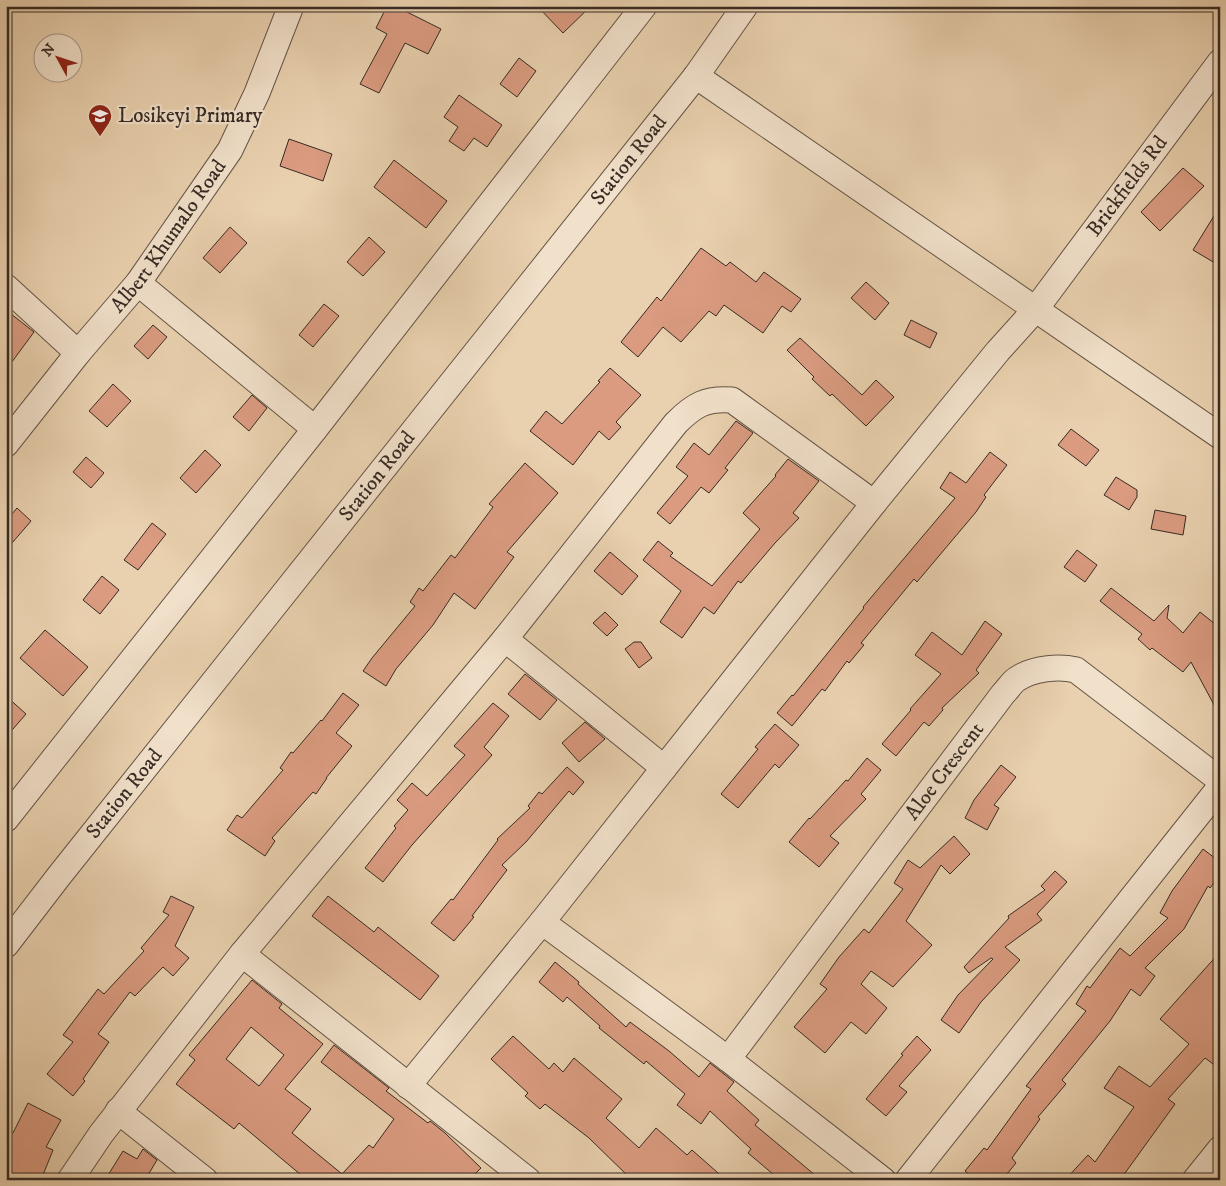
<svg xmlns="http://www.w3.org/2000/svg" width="1226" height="1186" font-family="'IM FELL DW Pica',serif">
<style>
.building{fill:#da9b80;stroke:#372b24;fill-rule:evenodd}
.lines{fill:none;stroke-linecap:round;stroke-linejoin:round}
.minor-casing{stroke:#645446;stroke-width:27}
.minor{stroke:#f1e0ca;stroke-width:25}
.labels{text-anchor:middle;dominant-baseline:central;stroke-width:4.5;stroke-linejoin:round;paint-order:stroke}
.poi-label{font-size:21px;fill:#372b24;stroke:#f1e0ca;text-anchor:start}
.street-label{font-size:21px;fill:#372b24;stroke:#f1e0ca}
</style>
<rect width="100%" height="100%" fill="#e9d0ae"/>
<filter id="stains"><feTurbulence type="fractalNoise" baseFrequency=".004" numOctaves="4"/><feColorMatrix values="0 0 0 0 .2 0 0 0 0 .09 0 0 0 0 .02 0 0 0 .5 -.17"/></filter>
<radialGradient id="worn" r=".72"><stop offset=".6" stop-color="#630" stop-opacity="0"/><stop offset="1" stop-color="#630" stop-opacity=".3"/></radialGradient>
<g class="building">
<polygon points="387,6 395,6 441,29 428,54 405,43 379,93 360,84 387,34 376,28"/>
<polygon points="537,6 591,6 563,33"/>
<polygon points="519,58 536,71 517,97 500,84"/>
<polygon points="459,95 502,125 487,147 474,138 464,151 449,141 458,127 444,117"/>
<polygon points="289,139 332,154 323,181 280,166"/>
<polygon points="394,160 447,201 426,228 374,187"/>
<polygon points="1183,168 1204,186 1160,231 1141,212"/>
<polygon points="1220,206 1220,266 1193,250"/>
<polygon points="230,227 247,243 220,273 203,258"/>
<polygon points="369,237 385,252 363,276 347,262"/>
<polygon points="701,248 726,266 730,262 756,282 764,272 801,299 791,312 782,306 763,333 724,305 716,316 709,311 681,342 663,327 638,357 621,342 657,297 661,301"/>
<polygon points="866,282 889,303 875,320 851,298"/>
<polygon points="324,304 339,316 313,347 299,335"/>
<polygon points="6,310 34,332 6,370"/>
<polygon points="911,320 937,333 930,348 904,335"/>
<polygon points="153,325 167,337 148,359 134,346"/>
<polygon points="800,338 862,395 876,380 894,397 866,426 832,394 830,396 812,379 814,377 787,350"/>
<polygon points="610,368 641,395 616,422 621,427 609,440 599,431 573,465 530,431 546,411 562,424 600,382 598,381"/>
<polygon points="113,384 131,401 107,427 89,411"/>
<polygon points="252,395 267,408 249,431 233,417"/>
<polygon points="736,421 753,433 725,468 728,470 709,493 701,487 670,524 657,513 688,476 676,467 694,443 709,455"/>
<polygon points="1071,429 1099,450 1086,466 1058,445"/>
<polygon points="205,450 221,465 196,493 180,478"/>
<polygon points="990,452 1007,465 984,495 986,497 976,512 917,582 914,579 861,643 864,645 849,663 847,661 825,691 822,689 792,726 777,713 792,695 793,696 864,608 863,607 955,498 940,488 950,472 966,483"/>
<polygon points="86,457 104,473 91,488 73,472"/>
<polygon points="788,459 819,481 793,513 799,518 775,543 741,583 738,581 714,614 704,607 682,638 660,622 681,591 643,560 658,541 673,553 670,556 712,586 760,529 743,513 776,476 775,475"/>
<polygon points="525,463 558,493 507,552 514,557 475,609 454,593 433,625 396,669 386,686 363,671 372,658 415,606 410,602 419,588 423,591 451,555 455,558 493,507 489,504"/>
<polygon points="1116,477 1137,490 1137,497 1129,510 1104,495"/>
<polygon points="17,508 31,521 6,550 6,521"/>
<polygon points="1155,510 1186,516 1183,535 1151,529"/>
<polygon points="152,523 166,534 138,570 124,560"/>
<polygon points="1077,550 1097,565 1085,582 1064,567"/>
<polygon points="610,552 638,576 622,595 594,571"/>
<polygon points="102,576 119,590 100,614 83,600"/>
<polygon points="1111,588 1154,621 1169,605 1167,618 1183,633 1200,612 1220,628 1220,716 1191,662 1183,672 1152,648 1150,650 1138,639 1142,634 1100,601"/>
<polygon points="605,612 618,625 607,636 593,623"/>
<polygon points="985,621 1002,634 976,670 979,673 942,708 943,710 929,726 924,722 896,756 882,744 911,710 910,709 941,674 915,655 932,632 962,655"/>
<polygon points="45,630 88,667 63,696 20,658"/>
<polygon points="634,642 641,642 652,658 639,668 625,649"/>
<polygon points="525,674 557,700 540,720 508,694"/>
<polygon points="343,693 359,705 336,733 352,746 326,778 327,778 316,794 313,792 272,838 275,841 265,856 227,830 237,815 242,818 283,770 280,768 291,752 293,753 321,720 322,721"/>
<polygon points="6,696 26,714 6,737"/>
<polygon points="493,703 509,716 484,747 492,755 412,845 383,882 365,868 396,828 394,826 408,810 397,800 412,783 427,796 465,755 454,746"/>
<polygon points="585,722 605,739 579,762 562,743"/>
<polygon points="775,724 799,745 779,768 775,764 738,808 721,794 758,749 755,747"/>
<polygon points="867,758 881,770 861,794 866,799 830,836 839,843 819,867 789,842 809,818 810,819 846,780 848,781"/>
<polygon points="1001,765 1016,777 994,805 999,808 987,830 965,818 974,800"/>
<polygon points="567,767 584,782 573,795 569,791 526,842 502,865 507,870 472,916 474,917 454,941 431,923 451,899 453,900 498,840 497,839 530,808 528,806 539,792 542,794"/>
<polygon points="954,836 970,854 950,874 941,865 906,921 932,945 893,987 871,971 861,984 887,1008 866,1034 851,1022 825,1053 794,1027 827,989 820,984 839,957 864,929 869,933 903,889 894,883 908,860 920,868"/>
<polygon points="1203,849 1220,862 1220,875 1210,888 1208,886 1184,929 1145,968 1155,976 1140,996 1131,989 1110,1021 1062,1080 1066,1084 1038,1117 1040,1119 1012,1158 1016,1163 1002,1180 975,1180 965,1171 984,1148 987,1150 1031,1089 1026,1086 1086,1011 1076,1004 1087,986 1090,988 1120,948 1130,956 1168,918 1160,913 1172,891"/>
<polygon points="1055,871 1067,882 1037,914 1042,920 1005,947 1020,960 981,1002 959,1033 941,1020 958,995 993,959 991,958 969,973 964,967 1009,918 1008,916 1045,890 1041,886"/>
<polygon points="171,896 194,907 175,946 189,958 173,976 163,967 135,996 130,992 98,1034 109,1042 83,1079 85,1081 73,1096 47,1074 73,1042 63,1035 98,989 104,994 144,951 141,948 169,915 163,912"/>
<polygon points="328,896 374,932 378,927 439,976 420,1000 312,916"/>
<polygon points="1220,952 1220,1069 1205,1058 1168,1099 1175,1104 1120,1180 1065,1180 1088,1155 1095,1162 1134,1107 1104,1088 1119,1066 1150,1087 1189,1044 1160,1019"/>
<polygon points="555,962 579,982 578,984 626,1027 630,1022 669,1051 699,1077 710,1063 734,1082 727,1091 759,1120 755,1125 821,1180 780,1180 748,1153 751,1149 710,1111 701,1124 677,1105 685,1094 646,1061 644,1064 599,1028 600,1026 567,997 563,1002 539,982"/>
<path d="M 252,980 L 282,1004 L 279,1008 L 323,1044 L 285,1089 L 311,1109 L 292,1133 L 342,1174 L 369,1145 L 373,1148 L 394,1119 L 321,1062 L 334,1045 L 389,1088 L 386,1091 L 428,1123 L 430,1121 L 445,1133 L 481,1168 L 469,1180 L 307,1180 L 239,1123 L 234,1129 L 176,1084 L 195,1060 L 189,1055 ZM 251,1027 L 284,1055 L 259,1086 L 226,1059 Z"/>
<polygon points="513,1036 549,1069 554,1063 563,1072 574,1058 622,1099 606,1118 639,1148 656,1128 687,1155 692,1150 726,1180 632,1180 589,1138 545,1104 540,1109 525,1096 528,1093 491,1059"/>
<polygon points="917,1036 931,1050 899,1086 907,1092 886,1116 866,1099 903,1055 901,1054"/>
<polygon points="28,1103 61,1120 46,1147 53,1150 41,1180 6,1180 6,1130 13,1133"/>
<polygon points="143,1149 157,1160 145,1180 105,1180 123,1151 137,1159"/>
</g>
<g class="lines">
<g class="minor-casing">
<g id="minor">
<polyline points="696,76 1220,436"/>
<polyline points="138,283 315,429"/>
<polyline points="6,287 78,353"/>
<path id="s1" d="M 6,444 L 78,353 L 138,283 L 230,150 L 257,93 L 291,6"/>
<polyline points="505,639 664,768"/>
<polyline points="6,819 315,429 644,6"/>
<polyline points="542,922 728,1059 883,1180"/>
<path id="s2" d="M 6,945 L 59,876 L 696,76 L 745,6"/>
<polyline points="242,954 528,1180"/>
<path id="s3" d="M 728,1059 L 1003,694 C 1008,689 1012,682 1017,679 C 1033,668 1059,666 1076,670 L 1220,780"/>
<path id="s4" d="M 408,1086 L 542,922 L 874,503 L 998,351 L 1035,310 L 1220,62"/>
<polyline points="118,1111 205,1180"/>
<path d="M 70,1180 L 101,1134 L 242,954 L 505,639 L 676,423 C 694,405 706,398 732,400 L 874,503"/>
<polyline points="908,1180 1220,787"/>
<polyline points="1195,1180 1220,1149"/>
</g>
</g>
<use href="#minor" class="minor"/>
</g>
<defs>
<g id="school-pin" transform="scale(1.25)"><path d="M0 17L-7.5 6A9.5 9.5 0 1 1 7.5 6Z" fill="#8f2418" stroke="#f1e0ca"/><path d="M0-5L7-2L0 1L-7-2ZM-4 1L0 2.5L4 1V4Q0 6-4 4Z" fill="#fff"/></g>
</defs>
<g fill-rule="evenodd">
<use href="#school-pin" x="100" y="116"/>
</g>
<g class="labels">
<g class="poi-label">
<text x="118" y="116">Losikeyi Primary</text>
</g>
<g class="street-label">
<text stroke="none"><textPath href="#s2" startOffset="1002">Station Road</textPath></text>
<text stroke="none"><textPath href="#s4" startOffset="1152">Brickfields Rd</textPath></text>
<text stroke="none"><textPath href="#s1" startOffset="264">Albert Khumalo Road</textPath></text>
<text stroke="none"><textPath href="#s2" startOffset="598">Station Road</textPath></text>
<text stroke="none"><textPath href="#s3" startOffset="360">Aloe Crescent</textPath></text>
<text stroke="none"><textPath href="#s2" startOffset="192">Station Road</textPath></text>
</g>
</g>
<rect width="1226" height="1186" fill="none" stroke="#e9d0ae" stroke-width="25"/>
<rect x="8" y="8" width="1211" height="1171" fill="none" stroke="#372b24" stroke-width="2.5"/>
<rect x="12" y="12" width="1201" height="1161" fill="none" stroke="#372b24"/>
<g transform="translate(58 58) rotate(310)"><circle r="24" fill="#f1e0ca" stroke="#a79888"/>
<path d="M0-4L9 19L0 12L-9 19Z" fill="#8f2418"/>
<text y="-8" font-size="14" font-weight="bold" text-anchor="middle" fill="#372b24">N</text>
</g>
<rect width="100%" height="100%" filter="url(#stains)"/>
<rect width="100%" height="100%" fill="url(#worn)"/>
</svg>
